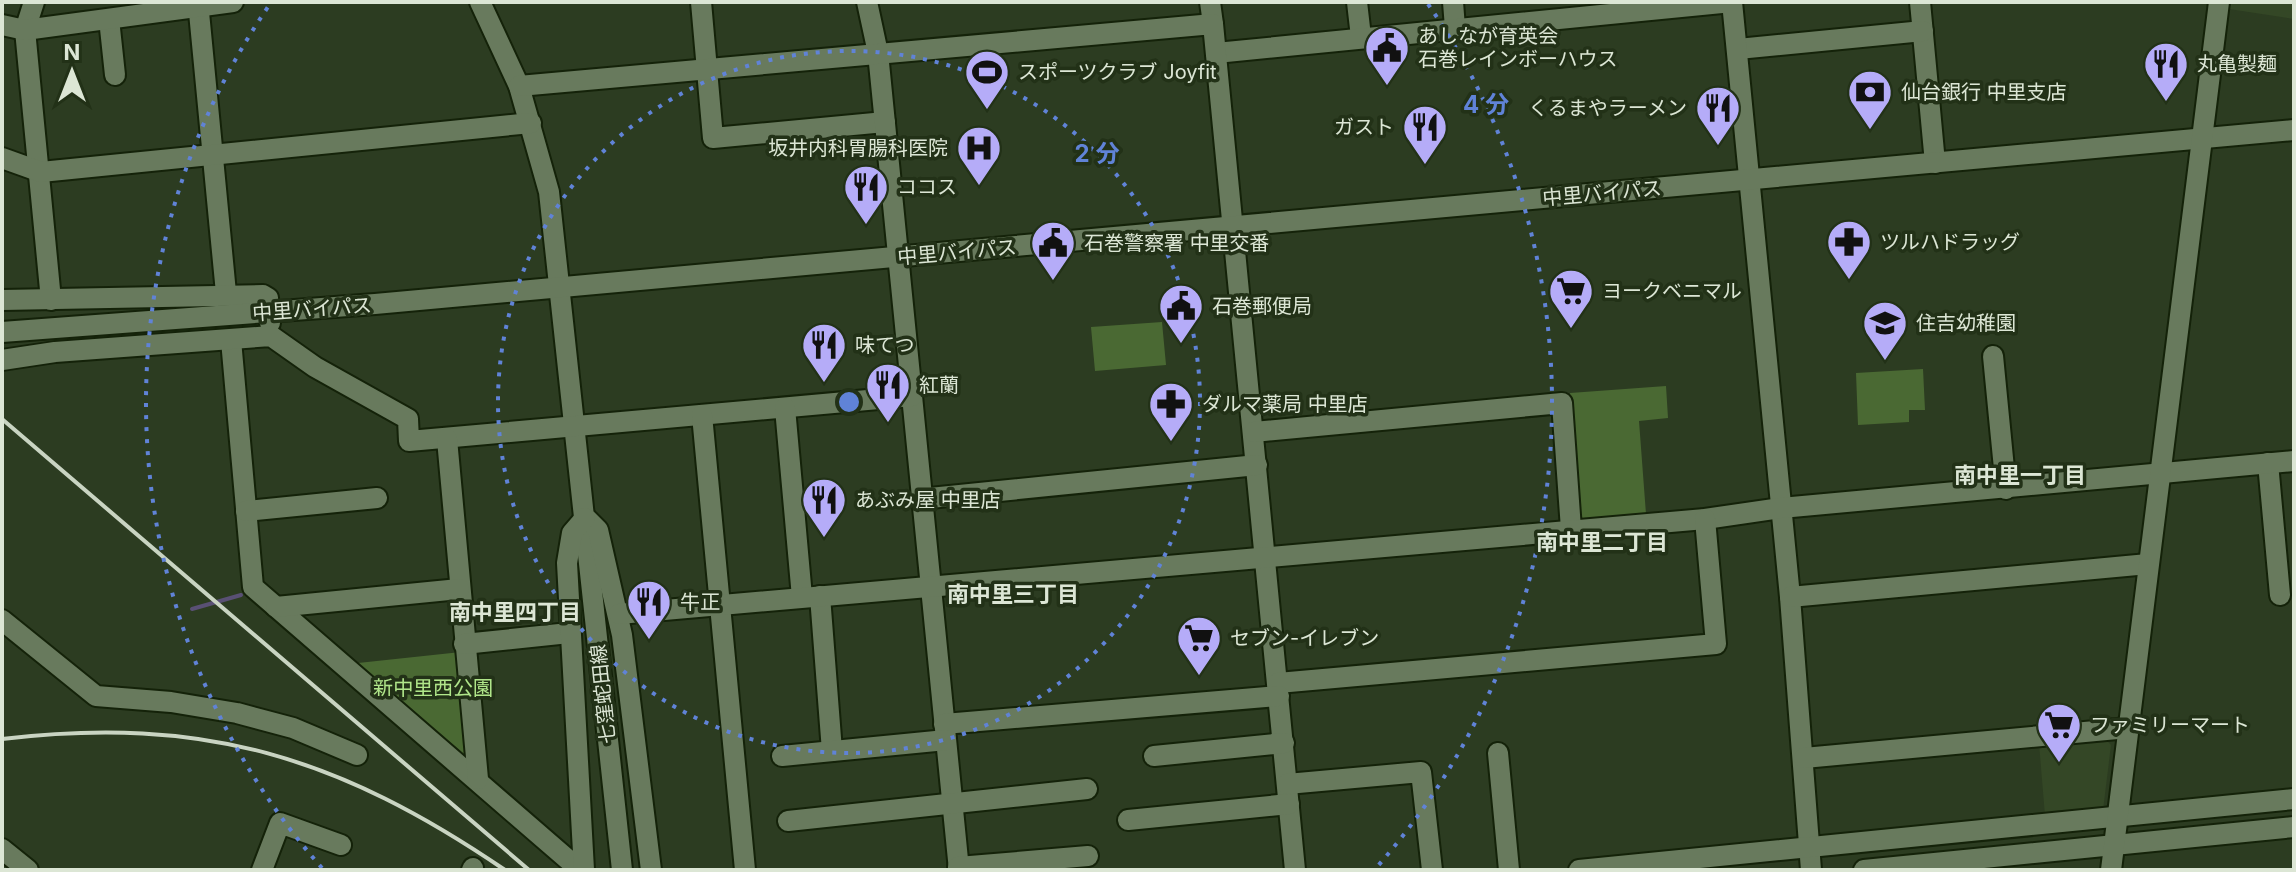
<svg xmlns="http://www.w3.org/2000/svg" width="2296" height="872" font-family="Inter,'Noto Sans JP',sans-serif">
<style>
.built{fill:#344726}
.green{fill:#4a6933}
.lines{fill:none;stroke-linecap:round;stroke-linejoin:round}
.stream{stroke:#595074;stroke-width:4}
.minor-casing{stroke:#142209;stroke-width:24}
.minor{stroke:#687a5d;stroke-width:20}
.rail{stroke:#c9d4c2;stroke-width:4}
.ring{fill:none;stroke:#6083d7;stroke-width:4;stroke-dasharray:4 8}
.labels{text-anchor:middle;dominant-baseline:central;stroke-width:7;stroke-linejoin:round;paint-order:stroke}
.poi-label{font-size:20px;fill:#dce6d5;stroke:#223117;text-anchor:start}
.street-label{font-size:20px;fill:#dce6d5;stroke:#223117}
.park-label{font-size:20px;fill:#b0e68a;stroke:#223117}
.neighbourhood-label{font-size:22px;font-weight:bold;fill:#dce6d5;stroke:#223117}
.centre{fill:#6083d7;stroke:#223117;stroke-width:4}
.ring-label{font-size:24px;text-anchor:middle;font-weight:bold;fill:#6083d7;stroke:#223117;stroke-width:7;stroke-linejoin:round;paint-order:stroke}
</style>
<rect width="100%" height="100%" fill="#2c3c21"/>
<g class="built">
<polygon points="2230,2 2294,2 2294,19 2229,9"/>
<polygon points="2103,737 2111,745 2103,810 2045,816 2039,743"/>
</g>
<g class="green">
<polygon points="1162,322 1166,365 1095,371 1091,327"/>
<polygon points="1923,369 1925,410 1909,410 1909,422 1858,425 1856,373"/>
<polygon points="1666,386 1668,418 1639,421 1646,514 1584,519 1579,515 1570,393"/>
<polygon points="461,652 473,770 358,663"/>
</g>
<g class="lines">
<polyline class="stream" points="192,609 241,595"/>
<g class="minor-casing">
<g id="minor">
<polyline points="34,2 25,30 51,300"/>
<polyline points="198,2 226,293"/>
<polyline points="480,2 519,86 549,192 622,870"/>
<polyline points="701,2 713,138 885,122"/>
<polyline points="867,2 878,53 959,870"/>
<polyline points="1210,2 1213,24"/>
<polyline points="1357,2 1361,37"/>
<polyline points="1453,2 1455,28"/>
<polyline points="1920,2 1935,163"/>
<polyline points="109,19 115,75"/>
<polyline points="2,25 25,30 233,2"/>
<polyline points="1738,49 1923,31"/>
<polyline points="1216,53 1732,2 1790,597 1811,870"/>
<polyline points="519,86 1213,24 1295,870"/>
<polyline points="2,158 41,172 531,123"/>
<polyline points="2,300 263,295 268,298 270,323"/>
<polyline points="2,332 375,304 2294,130"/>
<polyline points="231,340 253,587 580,870"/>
<polyline points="1993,356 2006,489"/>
<polyline points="2,360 55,352 271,336 315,367 408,419 409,441 912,396"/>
<polyline points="785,408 802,597"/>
<polyline points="702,415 745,870"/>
<polyline points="1254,432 1562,403 1571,529"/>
<polyline points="447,439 478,779"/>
<polyline points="2268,463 2280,595"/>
<polyline points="920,499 1257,465"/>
<polyline points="246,511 377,498"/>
<polyline points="587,519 598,530 622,635 651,870"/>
<polyline points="820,596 832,751"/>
<polyline points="1790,597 2148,564"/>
<polyline points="276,607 459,589"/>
<polyline points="619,614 1705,519 1781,508 2294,461"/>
<polyline points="2,620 96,696 171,702 237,713 293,728 357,755"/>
<polyline points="464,644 569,633"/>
<polyline points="1278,683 1716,644 1705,519"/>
<polyline points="944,724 1279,696"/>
<polyline points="1498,753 1509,870"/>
<polyline points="782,756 946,740"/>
<polyline points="1154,756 1284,743"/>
<polyline points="1804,758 2128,728"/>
<polyline points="1287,784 1421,772 1432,870"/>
<polyline points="1128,820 1289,804"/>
<polyline points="788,821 1087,789"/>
<polyline points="2,849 28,870"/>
<polyline points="958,867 1088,856"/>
<polyline points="262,870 280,823 341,845"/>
<polyline points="472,870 473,868"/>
<polyline points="584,870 567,563 572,533 585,518"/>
<polyline points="1579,870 2294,799"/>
<polyline points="1864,870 2294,827"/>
<polyline points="2111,870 2219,2"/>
</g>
</g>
<use href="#minor" class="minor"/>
<g class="rail">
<polyline points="2,419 529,870"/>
<path d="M 2,739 C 204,715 339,757 505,870"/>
</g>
</g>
<g class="ring">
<circle cx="849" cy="402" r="351"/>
<path d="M322 868A703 703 0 0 1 270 4M1428 4A703 703 0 0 1 1376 868"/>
</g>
<defs>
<g id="civic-pin" transform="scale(2.3)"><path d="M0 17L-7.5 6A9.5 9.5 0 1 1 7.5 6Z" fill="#b5acf8" stroke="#223117"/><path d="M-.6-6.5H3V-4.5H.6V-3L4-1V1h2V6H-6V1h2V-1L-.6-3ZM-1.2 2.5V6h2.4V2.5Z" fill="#111"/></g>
<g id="restaurant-pin" transform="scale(2.3)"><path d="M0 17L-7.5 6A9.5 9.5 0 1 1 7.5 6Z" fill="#b5acf8" stroke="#223117"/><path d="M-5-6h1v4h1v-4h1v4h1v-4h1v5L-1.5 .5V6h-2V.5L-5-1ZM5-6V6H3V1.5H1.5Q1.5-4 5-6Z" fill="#111"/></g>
<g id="stadium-pin" transform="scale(2.3)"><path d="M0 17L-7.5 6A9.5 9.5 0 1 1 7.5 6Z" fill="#b5acf8" stroke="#223117"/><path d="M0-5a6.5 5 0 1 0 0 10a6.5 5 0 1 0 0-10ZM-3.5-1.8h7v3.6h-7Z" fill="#111"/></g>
<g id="bank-pin" transform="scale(2.3)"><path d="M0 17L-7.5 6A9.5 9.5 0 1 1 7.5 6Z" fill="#b5acf8" stroke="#223117"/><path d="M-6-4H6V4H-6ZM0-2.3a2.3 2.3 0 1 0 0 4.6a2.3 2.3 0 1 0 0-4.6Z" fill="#111"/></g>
<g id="hospital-pin" transform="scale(2.3)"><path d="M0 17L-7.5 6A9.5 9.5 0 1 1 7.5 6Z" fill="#b5acf8" stroke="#223117"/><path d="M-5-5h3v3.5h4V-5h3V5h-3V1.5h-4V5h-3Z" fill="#111"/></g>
<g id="pharmacy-pin" transform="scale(2.3)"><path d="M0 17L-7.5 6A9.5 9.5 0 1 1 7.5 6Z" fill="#b5acf8" stroke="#223117"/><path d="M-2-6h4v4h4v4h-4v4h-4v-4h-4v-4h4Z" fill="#111"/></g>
<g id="supermarket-pin" transform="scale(2.3)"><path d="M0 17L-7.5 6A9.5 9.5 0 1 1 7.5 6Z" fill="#b5acf8" stroke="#223117"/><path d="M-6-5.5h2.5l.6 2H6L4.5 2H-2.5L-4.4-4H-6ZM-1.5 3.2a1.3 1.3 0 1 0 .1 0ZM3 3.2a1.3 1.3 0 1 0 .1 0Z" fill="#111"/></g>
<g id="school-pin" transform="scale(2.3)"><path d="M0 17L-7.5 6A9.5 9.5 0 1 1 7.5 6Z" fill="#b5acf8" stroke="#223117"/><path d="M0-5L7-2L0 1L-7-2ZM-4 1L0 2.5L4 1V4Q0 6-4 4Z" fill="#111"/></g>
</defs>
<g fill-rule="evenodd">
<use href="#civic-pin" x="1387" y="48"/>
<use href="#restaurant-pin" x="2166" y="64"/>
<use href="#stadium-pin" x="987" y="72"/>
<use href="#bank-pin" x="1870" y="92"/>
<use href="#restaurant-pin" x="1718" y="108"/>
<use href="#restaurant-pin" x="1425" y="127"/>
<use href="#hospital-pin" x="979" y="148"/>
<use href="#restaurant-pin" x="866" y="187"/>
<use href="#pharmacy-pin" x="1849" y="242"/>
<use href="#civic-pin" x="1053" y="243"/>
<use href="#supermarket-pin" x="1571" y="291"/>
<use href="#civic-pin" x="1181" y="306"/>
<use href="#school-pin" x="1885" y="323"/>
<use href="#restaurant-pin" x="824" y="345"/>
<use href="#restaurant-pin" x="888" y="385"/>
<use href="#pharmacy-pin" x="1171" y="404"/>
<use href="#restaurant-pin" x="824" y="500"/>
<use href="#restaurant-pin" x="649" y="602"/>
<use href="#supermarket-pin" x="1199" y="638"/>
<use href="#supermarket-pin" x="2059" y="725"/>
</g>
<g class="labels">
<g class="poi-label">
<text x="1418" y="36">あしなが育英会<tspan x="1418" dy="23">石巻レインボーハウス</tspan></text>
<text x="2197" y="64">丸亀製麺</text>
<text x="1018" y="72">スポーツクラブ Joyfit</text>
<text x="1901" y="92">仙台銀行 中里支店</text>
<text x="1687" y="108" text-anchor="end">くるまやラーメン</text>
<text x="1394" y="127" text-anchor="end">ガスト</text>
<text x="948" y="148" text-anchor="end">坂井内科胃腸科医院</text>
<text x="897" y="187">ココス</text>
<text x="1880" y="242">ツルハドラッグ</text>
<text x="1084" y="243">石巻警察署 中里交番</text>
<text x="1602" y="291">ヨークベニマル</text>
<text x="1212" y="306">石巻郵便局</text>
<text x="1916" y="323">住吉幼稚園</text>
<text x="855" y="345">味てつ</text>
<text x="919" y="385">紅蘭</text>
<text x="1202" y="404">ダルマ薬局 中里店</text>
<text x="855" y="500">あぶみ屋 中里店</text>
<text x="680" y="602">牛正</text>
<text x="1230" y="638">セブン-イレブン</text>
<text x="2090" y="725">ファミリーマート</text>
</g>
<g class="street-label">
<text transform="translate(1602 193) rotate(-5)">中里バイパス</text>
<text transform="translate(957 252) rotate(-5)">中里バイパス</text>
<text transform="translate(312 309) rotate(-4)">中里バイパス</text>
<text transform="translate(603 694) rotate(-96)">七窪蛇田線</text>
</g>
<g class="park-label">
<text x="433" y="688">新中里西公園</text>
</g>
<g class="neighbourhood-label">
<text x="2020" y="475">南中里一丁目</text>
<text x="1602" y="542">南中里二丁目</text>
<text x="1013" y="594">南中里三丁目</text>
<text x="515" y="612">南中里四丁目</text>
</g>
</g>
<circle cx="849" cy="402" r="12" class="centre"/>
<g class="ring-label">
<text x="1486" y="113">4 分</text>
<text x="1097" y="162">2 分</text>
</g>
<rect width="2296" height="872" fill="none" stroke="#dce6d5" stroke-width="8"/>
<g transform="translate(72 72)" stroke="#223117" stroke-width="6" paint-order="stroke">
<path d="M0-6L14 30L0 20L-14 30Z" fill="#dce6d5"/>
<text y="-12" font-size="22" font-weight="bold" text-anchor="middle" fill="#dce6d5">N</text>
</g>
</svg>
